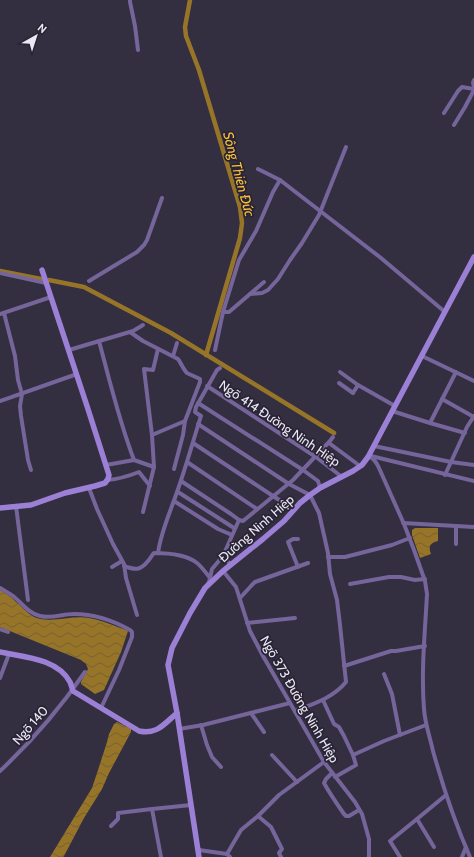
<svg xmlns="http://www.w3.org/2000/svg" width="474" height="857" font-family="Cabin,sans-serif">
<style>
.water{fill:url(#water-waves)}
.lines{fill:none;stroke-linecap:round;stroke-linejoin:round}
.canal{stroke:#977528;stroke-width:4.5}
.street{stroke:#75659a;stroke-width:4}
.secondary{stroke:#9c80d6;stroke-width:5.5}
.labels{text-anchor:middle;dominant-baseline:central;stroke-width:3.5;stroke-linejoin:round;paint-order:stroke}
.street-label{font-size:13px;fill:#ebe8f3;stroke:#292435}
.water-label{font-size:14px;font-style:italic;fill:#fbc238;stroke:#292435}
</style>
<defs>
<pattern id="water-waves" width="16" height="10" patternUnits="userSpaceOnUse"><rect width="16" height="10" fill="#977528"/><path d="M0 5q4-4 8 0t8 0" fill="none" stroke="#776235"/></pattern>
</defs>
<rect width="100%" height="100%" fill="#332e40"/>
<g class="water">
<path d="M 415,528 L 438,528 L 438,541 C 430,543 428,546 431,554 L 420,558 L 412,535 L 412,530 Z"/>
<path d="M 0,590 C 5,593 11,596 15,601 C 21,606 27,613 34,617 C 51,624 71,615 89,618 C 102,620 115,626 128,631 L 121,652 L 104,690 L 95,694 L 81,684 L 81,682 L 88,669 L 86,664 L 81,660 L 0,627 Z"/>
<polygon points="117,722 131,729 131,732 109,773 102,789 84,818 64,856 63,857 50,857 92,788 98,770 107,742 109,734 114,724"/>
</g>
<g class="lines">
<g class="canal">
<polyline points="190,0 185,27 186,36 199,70 240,207 242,223 240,238 206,355"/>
<polyline points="0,271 41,279"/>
<polyline points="49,280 84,287 171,333 334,433"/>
</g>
<g class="street">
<polyline points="130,0 130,2 135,26 138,50"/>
<polyline points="474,80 473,83 474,86"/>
<polyline points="444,113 458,91 462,87 474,89"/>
<polyline points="454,125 465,107 474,90"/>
<polyline points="258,169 280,180 381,258 445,312"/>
<polyline points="0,273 46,283"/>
<polyline points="89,281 137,252 144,245 147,240 162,198"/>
<polyline points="250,294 262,293 268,290 278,279 290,260 302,243 319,215 346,147"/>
<polyline points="223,312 229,312 264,282"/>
<polyline points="4,313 15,356 18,380 22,394 20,406 21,416 28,460 31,470"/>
<polyline points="0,314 51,297"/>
<path d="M 130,332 L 143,341 L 178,359 C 181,363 183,369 187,373 C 191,375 196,377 200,379 L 200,382 L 185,421 L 183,435 L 174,469"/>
<path d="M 99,341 C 110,382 119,421 134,460"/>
<polyline points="69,350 133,331 143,325"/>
<polyline points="215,350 223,312 239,260 256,231 273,192 280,180"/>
<polyline points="173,356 177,343"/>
<polyline points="422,356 474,381"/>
<polyline points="340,372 358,385"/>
<polyline points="339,383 353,393 358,385 395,406"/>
<polyline points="207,386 316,457 342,477"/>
<polyline points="442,399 474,417"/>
<polyline points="0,401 77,374"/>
<polyline points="198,403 303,470 318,481 320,488"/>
<polyline points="392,411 430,423 465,433"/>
<polyline points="430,423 456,372"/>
<path d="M 198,424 L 289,484 L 310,495 L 319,513 L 328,553 L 330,574 L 337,600 L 340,625 L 346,682 C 333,698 313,704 295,711"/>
<polyline points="152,435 185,421"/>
<polyline points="193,443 273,496 284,503 287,503 295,509"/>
<polyline points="329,443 360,466"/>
<polyline points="374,446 451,462 474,465"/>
<path d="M 369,456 C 374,459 377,463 379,468 L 404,524 L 414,550 L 425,581 L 427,594 C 425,632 421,671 424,709 C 425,724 430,737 433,751 C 443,787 455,823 470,857"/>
<polyline points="371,456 474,481"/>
<polyline points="187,462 257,509"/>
<polyline points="106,465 134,460 154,467"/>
<polyline points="445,475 467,427 474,416"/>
<path d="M 107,480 C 119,479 129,476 139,472 L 150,486"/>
<polyline points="181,481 231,514 239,520"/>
<polyline points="89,488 97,509 113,544 124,564 126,578 137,615"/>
<polyline points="178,492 234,528"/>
<polyline points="174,501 218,529 232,535"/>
<polyline points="16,506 28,600"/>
<polyline points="143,512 154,467 152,435 144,369 153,370 158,349"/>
<polyline points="403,523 474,527"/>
<polyline points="456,526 456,544"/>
<polyline points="298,539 293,539 288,542 298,567"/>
<path d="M 158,553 C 161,531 170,513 177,492 C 186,467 193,441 201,416 L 195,412 L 196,407 L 217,370 L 220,368"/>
<polyline points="328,557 345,557 392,545 410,538"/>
<polyline points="231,565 223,556 239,520 243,521 293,480 330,441 333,437"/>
<path d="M 124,566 C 135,570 140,571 148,561 C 151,558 151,556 154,553 C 167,553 187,555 197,563 C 202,567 206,573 210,578 L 209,582 L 207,585"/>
<polyline points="112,567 122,561"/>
<polyline points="223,571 236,587 250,631 263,656 324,762 355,802 362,814 369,839 369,857"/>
<polyline points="210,578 212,569 223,556"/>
<polyline points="350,584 389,577 401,577 415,580 425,579"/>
<path d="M 0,588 C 5,591 9,593 13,596 C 22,603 28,613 40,616 C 52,619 62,614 74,614 C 93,614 114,621 130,630 L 132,632 L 132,637 L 119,670 L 101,708"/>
<polyline points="240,598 251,586 255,582 308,563"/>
<polyline points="247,623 295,618"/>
<polyline points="0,629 8,632"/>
<polyline points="344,666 391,651 396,651 425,646"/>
<polyline points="384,674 392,694 400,735"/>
<polyline points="0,678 9,654"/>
<polyline points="323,700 334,724 339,727 344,736 353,755 356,765 335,777"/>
<polyline points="251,713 264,732"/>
<polyline points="201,725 207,745 212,757 221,767"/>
<polyline points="179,729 203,725 290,703"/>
<polyline points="272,755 297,782"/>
<polyline points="353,755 384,741 426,725"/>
<path d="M 0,771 C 31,742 61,707 85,672"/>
<path d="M 332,773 L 326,779 L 324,783 C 330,794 337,804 344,814 L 346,816 L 349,816 L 359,810"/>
<polyline points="258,816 271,827 282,849 279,853 281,857"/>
<polyline points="111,826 118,819 118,813 152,809"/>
<polyline points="434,847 417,819 446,795"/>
<polyline points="199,850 227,854 230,857"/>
<polyline points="227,854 241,830 258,816 279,795 324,762"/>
<polyline points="161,857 152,809 191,805"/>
<polyline points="400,857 390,841 417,819"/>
<polyline points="462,857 466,847"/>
</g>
<g class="secondary">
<polyline points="0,508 31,505 65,493 95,486 105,483 108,479 109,475 87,406 42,270"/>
<path d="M 0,652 C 23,657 57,658 70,682 C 71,684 72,688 73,691 L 139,731 C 157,735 164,724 177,713"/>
<polyline points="199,857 177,713 168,665 172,648 190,613 205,588 223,571 263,539 284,521 300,503 310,495 320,488 353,471 362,465 368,457 474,257"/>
</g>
</g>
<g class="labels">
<g class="street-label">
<text transform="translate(280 423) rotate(34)">Ngõ 414 Đường Ninh Hiệp</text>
<text transform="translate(256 528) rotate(-41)">Đường Ninh Hiệp</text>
<text transform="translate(300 699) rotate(60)">Ngõ 373 Đường Ninh Hiệp</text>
<text transform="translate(30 725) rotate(-49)">Ngõ 140</text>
</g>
<g class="water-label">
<text transform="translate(239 174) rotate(75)">Sông Thiên Đức</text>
</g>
</g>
<g transform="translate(36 36) rotate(39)" stroke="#292435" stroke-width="3" paint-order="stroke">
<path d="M0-3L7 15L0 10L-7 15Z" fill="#ebe8f3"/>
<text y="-6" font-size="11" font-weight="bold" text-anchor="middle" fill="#ebe8f3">N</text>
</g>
</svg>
